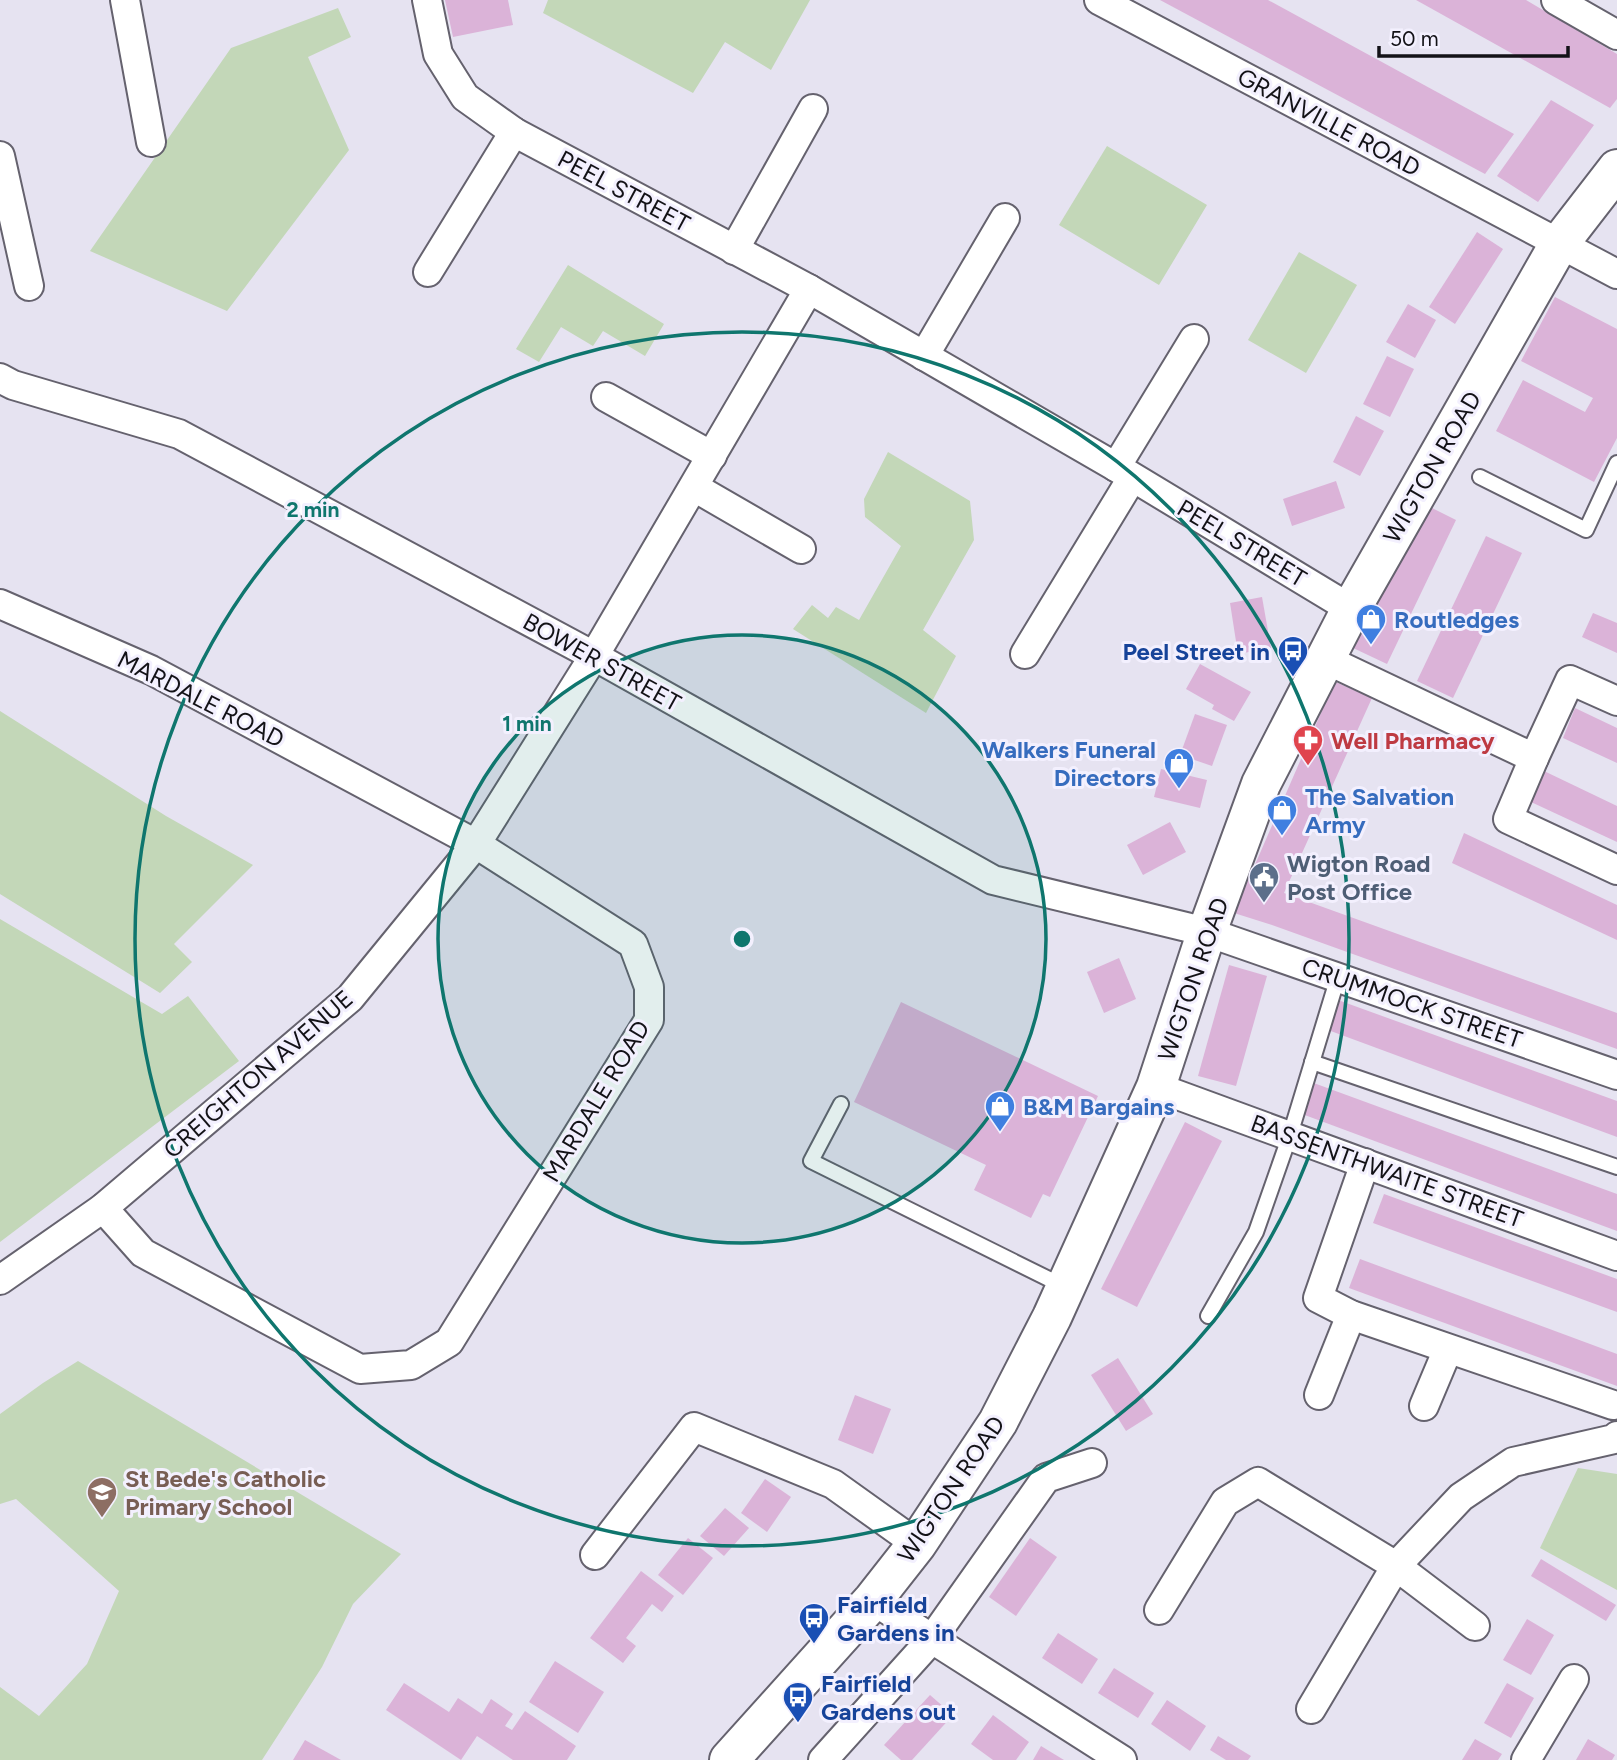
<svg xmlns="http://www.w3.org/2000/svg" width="1617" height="1760" font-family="Figtree,sans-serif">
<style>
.green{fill:#c3d7b8}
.building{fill:#dbb3d8}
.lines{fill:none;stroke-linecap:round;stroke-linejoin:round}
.lane-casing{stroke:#65626e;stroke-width:18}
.street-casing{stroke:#65626e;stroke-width:32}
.primary-casing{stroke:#65626e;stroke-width:42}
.lane{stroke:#fff;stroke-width:14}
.street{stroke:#fff;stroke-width:28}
.primary{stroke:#fff;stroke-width:38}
.ring{fill:none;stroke:#0f766e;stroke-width:3.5}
.labels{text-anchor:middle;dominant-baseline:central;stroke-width:6;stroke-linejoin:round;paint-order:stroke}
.street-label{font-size:24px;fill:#131217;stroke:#f3f0fe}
.shop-label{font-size:24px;font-weight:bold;fill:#366cbe;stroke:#f3f0fe;text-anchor:start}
.transit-label{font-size:24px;font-weight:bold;fill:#164399;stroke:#f3f0fe;text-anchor:start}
.health-label{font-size:24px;font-weight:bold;fill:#be3a42;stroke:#f3f0fe;text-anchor:start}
.service-label{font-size:24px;font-weight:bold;fill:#4e5e75;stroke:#f3f0fe;text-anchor:start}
.education-label{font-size:24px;font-weight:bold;fill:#785e54;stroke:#f3f0fe;text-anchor:start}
.centre{fill:#0f766e;stroke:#f3f0fe;stroke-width:3.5}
.ring-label{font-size:21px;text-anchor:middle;font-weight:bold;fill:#0f766e;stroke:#f3f0fe;stroke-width:6;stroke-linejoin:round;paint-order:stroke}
</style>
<rect width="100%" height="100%" fill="#e6e3f1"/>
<g class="green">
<polygon points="548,0 810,0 771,70 725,42 693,93 543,13"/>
<polygon points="338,8 351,37 308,57 349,150 227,311 90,251 231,48"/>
<polygon points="1107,146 1207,205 1159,285 1059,225"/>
<polygon points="1299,252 1357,285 1306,373 1248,340"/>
<polygon points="568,265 664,324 645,356 603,331 593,346 561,327 539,362 516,349"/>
<polygon points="888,452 970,501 974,540 923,630 956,656 926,713 793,629 812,605 828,618 836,607 859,620 901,546 865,517 864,499"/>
<polygon points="0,711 166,816 253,865 174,944 192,962 160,993 0,894"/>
<polygon points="0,919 162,1014 188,996 239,1061 0,1242"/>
<polygon points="78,1361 401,1554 353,1604 322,1667 262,1760 0,1760 0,1687 39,1716 87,1664 119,1591 16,1499 0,1504 0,1414 43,1383"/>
<polygon points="1578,1468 1617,1474 1617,1590 1540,1548"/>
</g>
<g class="building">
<polygon points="445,0 508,0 513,25 453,37"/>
<polygon points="1160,0 1268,0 1514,134 1485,174"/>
<polygon points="1416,0 1526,0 1617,54 1617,99 1610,108"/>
<polygon points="1551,100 1594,125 1538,202 1497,176"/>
<polygon points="1477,232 1503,249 1455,324 1429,307"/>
<polygon points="1555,297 1617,329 1617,438 1594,482 1496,431 1523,380 1585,412 1593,398 1521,361"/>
<polygon points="1408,304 1436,320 1415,358 1386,342"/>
<polygon points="1387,356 1414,369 1390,417 1363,404"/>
<polygon points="1356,416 1384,431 1360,476 1333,462"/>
<polygon points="1336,481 1345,508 1292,526 1283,499"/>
<polygon points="1420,502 1456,520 1387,664 1351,647"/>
<polygon points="1486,536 1522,553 1453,698 1417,681"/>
<polygon points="1262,597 1271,648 1238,654 1230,603"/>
<polygon points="1593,613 1617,623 1617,653 1582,637"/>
<polygon points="1200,664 1251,692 1234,721 1212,709 1214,705 1186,689"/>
<polygon points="1334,683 1338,683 1372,698 1284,893 1617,1013 1617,1049 1272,925 1234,913"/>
<polygon points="1575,708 1617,728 1617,763 1563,738"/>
<polygon points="1195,714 1227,725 1212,766 1180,755"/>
<polygon points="1161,769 1207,780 1200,808 1154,797"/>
<polygon points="1544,771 1617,806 1617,842 1531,802"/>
<polygon points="1170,822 1186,852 1143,875 1127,845"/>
<polygon points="1464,833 1617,905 1617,940 1452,863"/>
<polygon points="1119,958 1136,999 1104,1013 1087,972"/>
<polygon points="1229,965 1267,976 1236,1086 1198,1076"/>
<polygon points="1338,1000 1617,1101 1617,1137 1328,1030"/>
<polygon points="901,1002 1098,1096 1050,1197 1043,1194 1031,1218 974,1190 986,1165 854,1102"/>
<polygon points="1311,1082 1617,1194 1617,1231 1302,1114"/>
<polygon points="1185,1122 1222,1141 1137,1307 1101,1289"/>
<polygon points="1384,1194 1617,1279 1617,1312 1373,1223"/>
<polygon points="1360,1259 1617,1354 1617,1386 1349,1288"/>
<polygon points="1118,1358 1153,1414 1126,1431 1091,1375"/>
<polygon points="855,1395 891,1409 873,1454 838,1440"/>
<polygon points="765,1479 791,1497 767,1532 741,1513"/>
<polygon points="725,1508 749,1528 724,1556 700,1536"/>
<polygon points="688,1538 713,1558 683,1595 658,1575"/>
<polygon points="1030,1538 1057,1557 1016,1616 989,1597"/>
<polygon points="1541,1559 1616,1605 1606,1621 1531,1576"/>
<polygon points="641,1571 674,1596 662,1612 652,1604 626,1638 636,1646 623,1663 590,1638"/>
<polygon points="1527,1619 1554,1635 1531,1675 1503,1660"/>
<polygon points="1058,1633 1098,1659 1082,1684 1042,1658"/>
<polygon points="555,1661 604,1692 578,1733 529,1702"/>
<polygon points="1114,1668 1154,1693 1138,1718 1098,1693"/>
<polygon points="404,1683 449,1712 458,1698 482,1714 491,1699 513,1714 505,1726 512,1730 525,1711 576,1746 567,1760 513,1760 477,1736 461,1760 386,1710"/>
<polygon points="1507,1683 1534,1698 1511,1738 1484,1723"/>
<polygon points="930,1695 953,1715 912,1760 901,1760 884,1745"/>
<polygon points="1167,1700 1206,1726 1190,1751 1151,1724"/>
<polygon points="993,1715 1029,1742 1016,1760 993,1760 971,1744"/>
<polygon points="1218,1736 1251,1756 1248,1760 1226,1760 1210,1750"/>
<polygon points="1475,1739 1502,1754 1498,1760 1462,1760"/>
<polygon points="1588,1739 1615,1755 1612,1760 1576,1760"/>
<polygon points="305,1740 341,1760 293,1760"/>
<polygon points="1041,1746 1064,1760 1033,1760"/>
</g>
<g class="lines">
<g class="lane-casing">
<g id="lane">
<polyline points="1480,477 1586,530 1617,463"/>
<polyline points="1312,1062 1617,1167"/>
<polyline points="841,1104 811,1161 1065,1287"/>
<polyline points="1208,1316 1256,1232 1290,1135 1338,977"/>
</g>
</g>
<g class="street-casing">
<g id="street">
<polyline points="125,0 151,142"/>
<polyline points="427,0 438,54 465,97 514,132 809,289 1116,467 1351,609"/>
<polyline points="1099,0 1617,274"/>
<polyline points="1556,0 1617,35"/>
<polyline points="0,156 29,286"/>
<polyline points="734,250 813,109"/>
<polyline points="428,272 514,132"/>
<polyline points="924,356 1005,218"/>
<polyline points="0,378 13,385 179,434 594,656 993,880 1207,932 1617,1075"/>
<polyline points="606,397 712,456"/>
<polyline points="1116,467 1194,339"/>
<polyline points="694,487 801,549"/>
<polyline points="0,604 151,670 476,844 633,944 649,987 649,1020 449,1342 411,1365 360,1369 143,1253 103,1208"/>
<polyline points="1025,654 1132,478"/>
<polyline points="1325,659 1534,758"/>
<polyline points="1617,701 1570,680 1534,758 1508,819 1617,870"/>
<polyline points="1156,1087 1617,1256"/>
<polyline points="1365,1163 1318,1298 1351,1315 1613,1405"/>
<polyline points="0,1280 103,1208 350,998 476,844 594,656 809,289"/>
<polyline points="1319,1395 1351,1315"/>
<polyline points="1424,1406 1448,1349"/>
<polyline points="595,1555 694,1427 833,1484 917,1544"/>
<polyline points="873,1600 932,1639 1122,1760"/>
<polyline points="1159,1610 1225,1502 1258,1482 1396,1566 1475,1626"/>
<polyline points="1311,1709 1396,1566 1461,1497 1513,1462 1614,1439 1617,1436"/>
<polyline points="823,1760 932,1639 1046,1478 1092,1463"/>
<polyline points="1526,1760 1574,1679"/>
</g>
</g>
<g class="primary-casing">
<polyline id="primary" points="729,1760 873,1600 917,1544 998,1422 1052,1317 1156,1087 1204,940 1261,784 1351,609 1559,244 1617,169"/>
</g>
<use href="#lane" class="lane"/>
<use href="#street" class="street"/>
<use href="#primary" class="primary"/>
</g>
<circle cx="742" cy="939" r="304" fill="#0f766e" fill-opacity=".12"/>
<g class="ring">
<circle cx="742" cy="939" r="304"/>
<circle cx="742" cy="939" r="607"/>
</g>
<defs>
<g id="shop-pin" transform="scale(1.575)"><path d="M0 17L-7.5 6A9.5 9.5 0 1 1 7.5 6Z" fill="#3f7fe0" stroke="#f3f0fe"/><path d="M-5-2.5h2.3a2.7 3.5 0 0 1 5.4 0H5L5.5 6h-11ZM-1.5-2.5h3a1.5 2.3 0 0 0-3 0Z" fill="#fff"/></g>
<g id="bus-pin" transform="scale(1.575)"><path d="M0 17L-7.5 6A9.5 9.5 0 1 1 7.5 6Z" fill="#1a4fb4" stroke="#f3f0fe"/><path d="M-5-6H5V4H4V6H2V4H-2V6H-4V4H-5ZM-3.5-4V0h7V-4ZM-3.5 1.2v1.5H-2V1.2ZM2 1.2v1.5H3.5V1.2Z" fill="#fff"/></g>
<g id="pharmacy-pin" transform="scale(1.575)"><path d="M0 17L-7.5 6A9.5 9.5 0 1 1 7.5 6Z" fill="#e0444e" stroke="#f3f0fe"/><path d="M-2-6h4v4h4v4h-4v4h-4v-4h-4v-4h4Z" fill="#fff"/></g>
<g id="civic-pin" transform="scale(1.575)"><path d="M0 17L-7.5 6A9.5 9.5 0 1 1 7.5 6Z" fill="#5c6f8a" stroke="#f3f0fe"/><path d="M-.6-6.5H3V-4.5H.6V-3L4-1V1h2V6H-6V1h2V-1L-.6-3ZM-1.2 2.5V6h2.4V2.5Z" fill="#fff"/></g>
<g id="school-pin" transform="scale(1.575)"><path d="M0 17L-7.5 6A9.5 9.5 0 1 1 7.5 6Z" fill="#8d6e63" stroke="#f3f0fe"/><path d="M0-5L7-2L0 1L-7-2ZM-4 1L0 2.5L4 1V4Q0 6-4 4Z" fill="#fff"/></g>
</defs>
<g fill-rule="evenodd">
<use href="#shop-pin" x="1371" y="619"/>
<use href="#bus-pin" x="1293" y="651"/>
<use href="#pharmacy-pin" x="1308" y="740"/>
<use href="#shop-pin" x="1179" y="763"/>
<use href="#shop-pin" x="1282" y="810"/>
<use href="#civic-pin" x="1264" y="877"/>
<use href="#shop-pin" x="1000" y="1106"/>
<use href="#school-pin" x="102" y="1492"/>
<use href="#bus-pin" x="814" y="1618"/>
<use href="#bus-pin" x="798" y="1697"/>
</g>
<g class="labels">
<g class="street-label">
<text transform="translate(1329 122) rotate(28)">GRANVILLE ROAD</text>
<text transform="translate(624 191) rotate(28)">PEEL STREET</text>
<text transform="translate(1432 467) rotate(-60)">WIGTON ROAD</text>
<text transform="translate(1242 543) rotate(31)">PEEL STREET</text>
<text transform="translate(602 662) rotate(29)">BOWER STREET</text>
<text transform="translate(201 699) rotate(27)">MARDALE ROAD</text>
<text transform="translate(1193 979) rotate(-71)">WIGTON ROAD</text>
<text transform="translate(1412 1003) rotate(19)">CRUMMOCK STREET</text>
<text transform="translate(258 1074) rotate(-41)">CREIGHTON AVENUE</text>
<text transform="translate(596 1101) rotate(-59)">MARDALE ROAD</text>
<text transform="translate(1387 1171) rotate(20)">BASSENTHWAITE STREET</text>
<text transform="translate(951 1489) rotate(-56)">WIGTON ROAD</text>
</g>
<g class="shop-label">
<text x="1394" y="619">Routledges</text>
<text x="1156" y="749" text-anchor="end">Walkers Funeral<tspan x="1156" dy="28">Directors</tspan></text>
<text x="1305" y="796">The Salvation<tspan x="1305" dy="28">Army</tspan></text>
<text x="1023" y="1106">B&amp;M Bargains</text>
</g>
<g class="transit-label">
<text x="1270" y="651" text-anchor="end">Peel Street in</text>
<text x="837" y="1604">Fairfield<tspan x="837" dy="28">Gardens in</tspan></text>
<text x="821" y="1683">Fairfield<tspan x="821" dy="28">Gardens out</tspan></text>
</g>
<g class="health-label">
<text x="1331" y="740">Well Pharmacy</text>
</g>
<g class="service-label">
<text x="1287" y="863">Wigton Road<tspan x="1287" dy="28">Post Office</tspan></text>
</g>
<g class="education-label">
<text x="125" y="1478">St Bede's Catholic<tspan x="125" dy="28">Primary School</tspan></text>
</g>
</g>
<circle cx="742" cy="939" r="10" class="centre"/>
<g class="ring-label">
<text x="313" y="517">2 min</text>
<text x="527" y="731">1 min</text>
</g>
<path d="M1379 46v10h189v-10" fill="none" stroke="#131217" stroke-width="3.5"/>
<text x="1390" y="46" font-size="21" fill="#131217" stroke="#f3f0fe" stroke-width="5" paint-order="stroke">50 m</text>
</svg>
